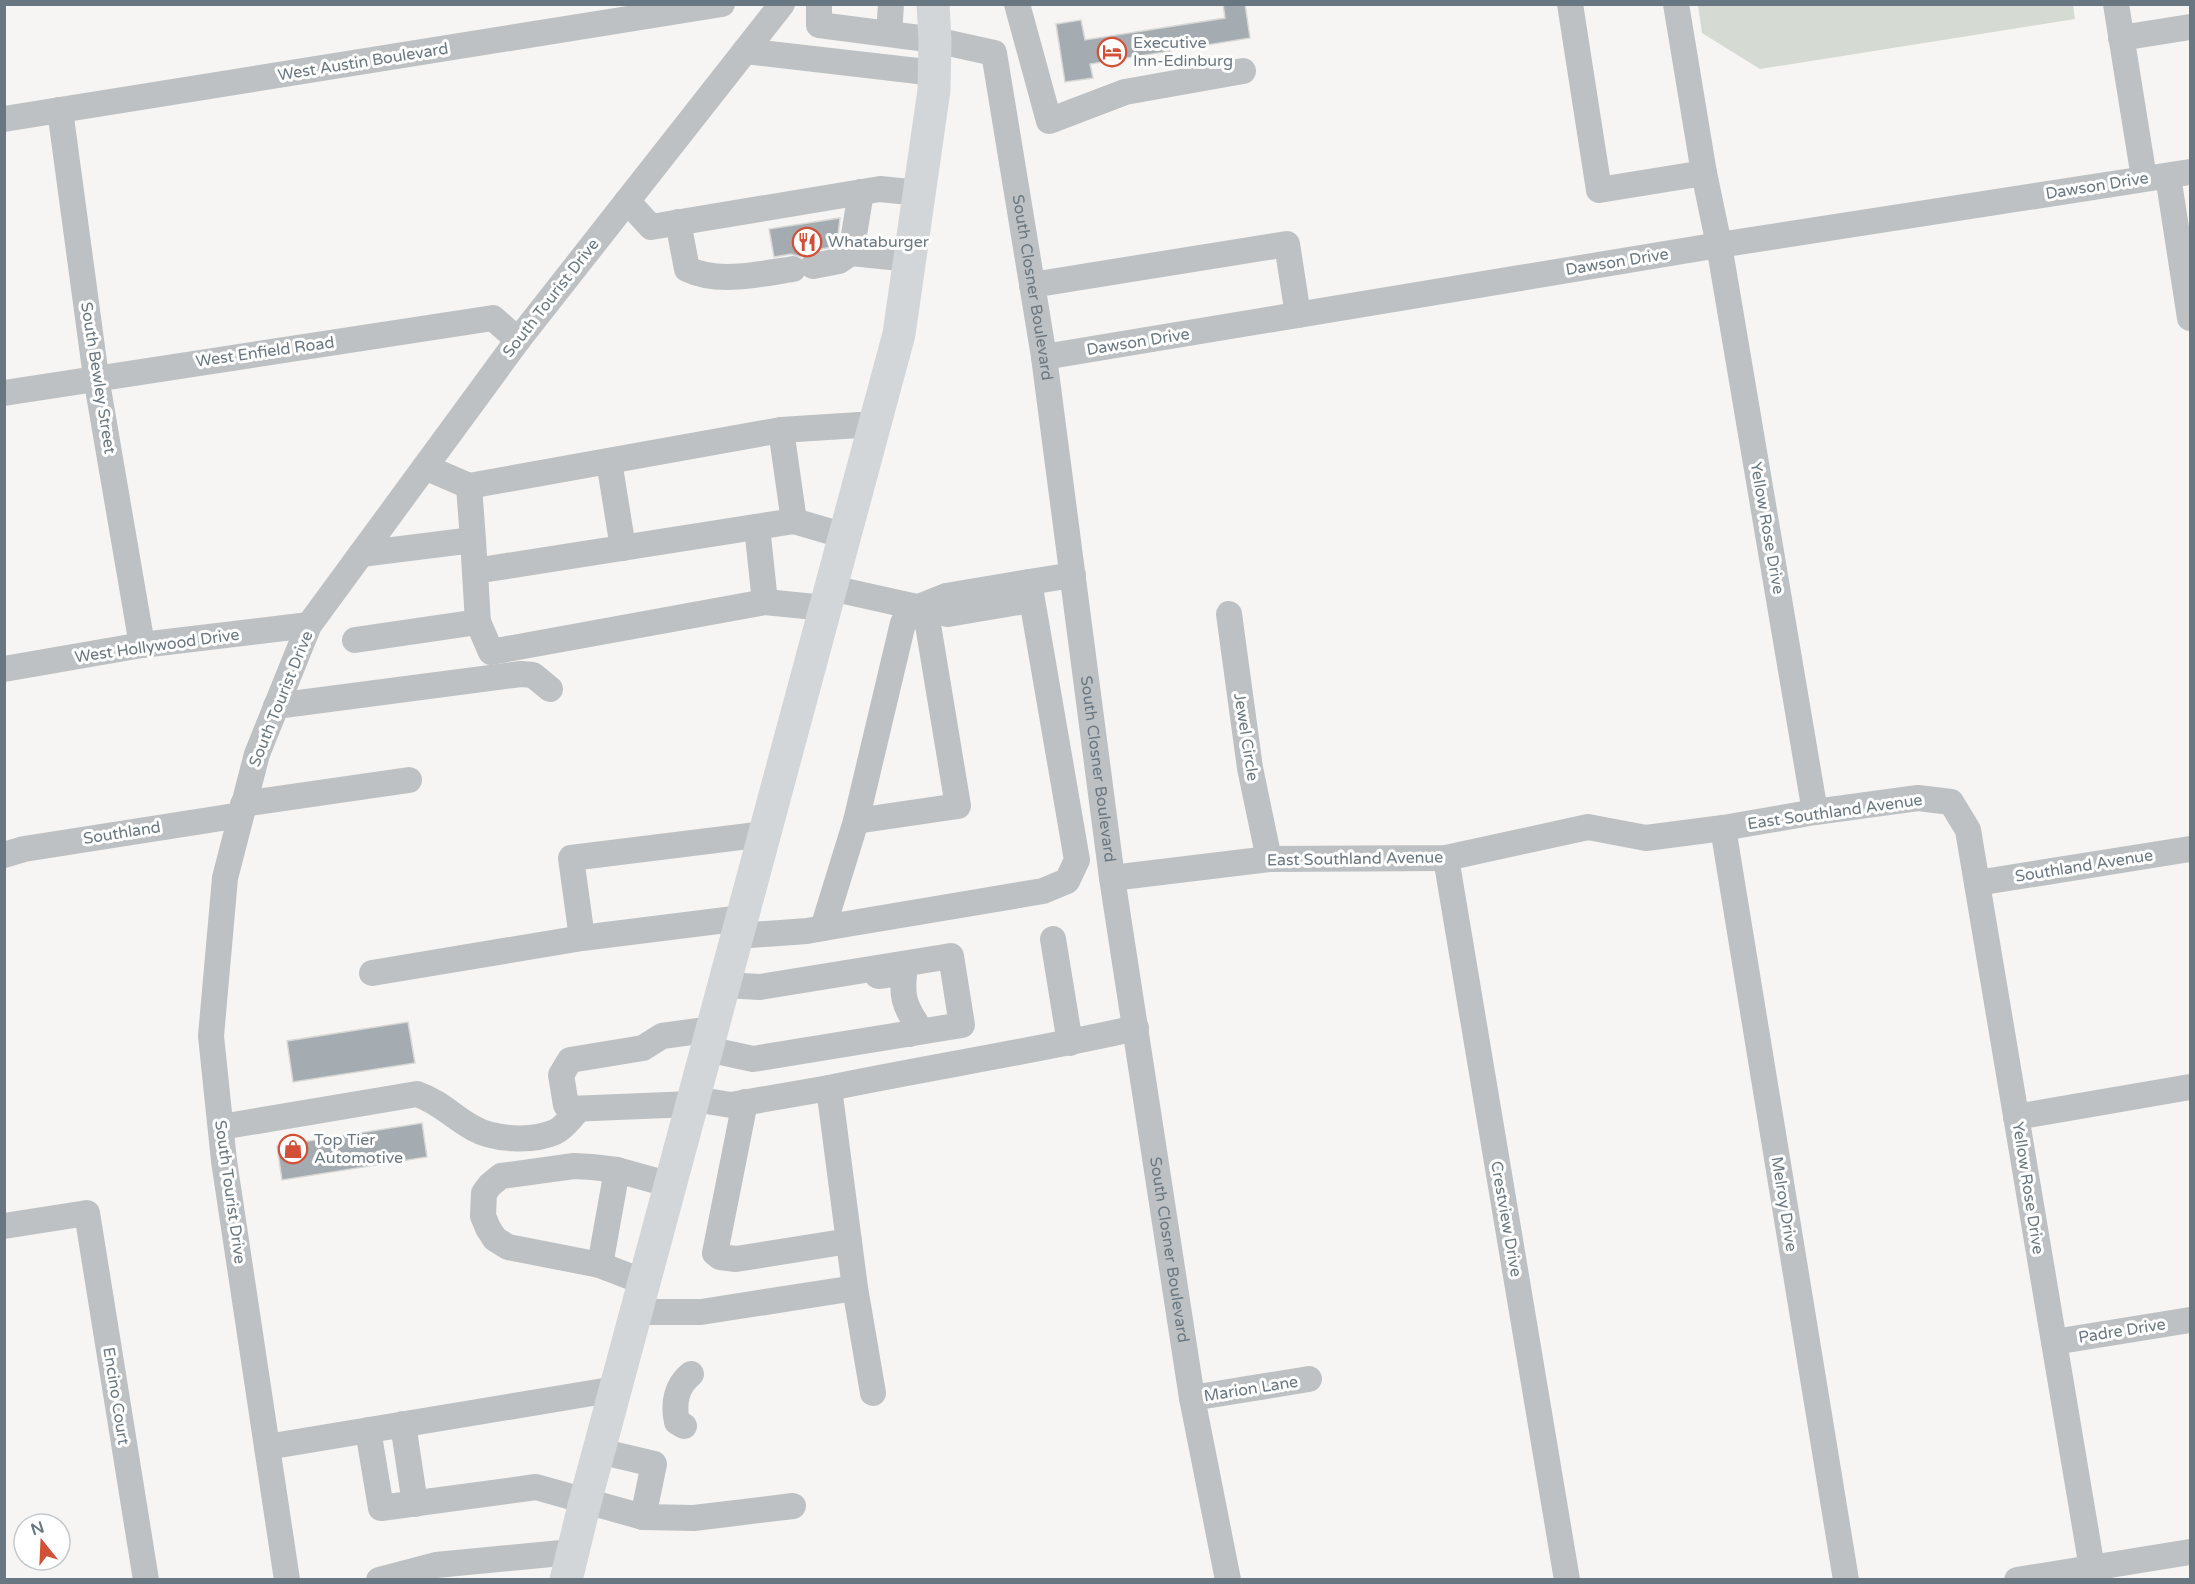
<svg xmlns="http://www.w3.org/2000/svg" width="2195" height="1584" font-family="'Varela Round',sans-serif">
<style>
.green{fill:#d5dad2}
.building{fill:#a5acb1;stroke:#d7d7d5;stroke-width:1.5}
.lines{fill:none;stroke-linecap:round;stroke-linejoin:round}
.minor{stroke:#bdc1c4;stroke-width:26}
.major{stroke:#d2d6d9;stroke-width:33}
.labels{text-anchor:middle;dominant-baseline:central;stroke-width:6;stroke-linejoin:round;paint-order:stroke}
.poi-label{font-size:16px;fill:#687781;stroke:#fff;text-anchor:start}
.street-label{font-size:16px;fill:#687781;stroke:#fff}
</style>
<rect width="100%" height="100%" fill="#f6f5f3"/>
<polygon class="green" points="2073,5 2075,19 1760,69 1702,33 1698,5"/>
<g class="building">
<polygon points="1223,4 1245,4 1250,38 1090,64 1093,78 1065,82 1056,24 1081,20 1085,40 1225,18"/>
<polygon points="840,218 837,244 833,247 810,251 801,257 791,254 774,257 769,229"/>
<polygon points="408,1022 415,1063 293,1082 287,1041"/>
<polygon points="422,1123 427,1157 282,1180 277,1146"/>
</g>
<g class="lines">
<g class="minor">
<path id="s1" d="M 819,4 L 819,25 L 935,40 L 994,53 L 1044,357 L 1112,878 L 1192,1398 L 1228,1580"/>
<polyline points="1017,4 1049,121 1125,92 1243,71"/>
<polyline points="1570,4 1599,190 1704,173 1719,245 1815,812"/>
<polyline points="1676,4 1704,173"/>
<polyline points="2116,4 2144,178"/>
<polyline points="889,34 891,4"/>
<polyline points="2121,38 2190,27"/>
<polyline points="745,51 935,73"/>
<polyline points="60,110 96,377 142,645"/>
<polyline points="4,119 722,4"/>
<polyline points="2168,176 2190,318"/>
<polyline points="627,201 651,227 880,189 919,193"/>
<path d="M 678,222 L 687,269 C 718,284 760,274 793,269"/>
<polyline points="851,253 910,259"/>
<polyline points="813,266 839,261 851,253 861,192"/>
<polyline points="1032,285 1287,244 1298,315"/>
<polyline points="1044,357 1719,245 2190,172"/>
<polyline points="4,393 493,318 518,340"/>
<polyline points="609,461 623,548"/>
<polyline points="425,467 469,486 781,430"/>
<polyline points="469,486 473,540"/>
<polyline points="794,521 781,430 875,424"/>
<polyline points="757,527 765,602"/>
<polyline points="361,554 473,540 478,622"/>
<polyline points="475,571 794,521 845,536"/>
<polyline points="1029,582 1073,575"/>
<polyline points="831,588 948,614 1025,601"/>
<polyline points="1229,614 1250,768 1269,859"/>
<polyline points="355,640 478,622 491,652 765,602 825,608"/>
<polyline points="4,669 142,645 309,625"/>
<polyline points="276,706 521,674 533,675 550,689"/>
<polyline points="243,804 409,780"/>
<polyline points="1723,828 1846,1580"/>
<polyline points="4,855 24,849 241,815"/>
<polyline points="1446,858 1567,1580"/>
<polyline points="1112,878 1269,859 1446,858 1588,827 1646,838 1723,828 1815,812 1918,798 1951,802 1968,830 2094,1580"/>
<polyline points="1977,883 2190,849"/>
<polyline points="742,918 582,938 571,858 765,834"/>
<polyline points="823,928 856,821"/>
<polyline points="737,936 807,931 829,927 1043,891 1067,881 1077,860 1029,582 946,596 916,608 903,623 856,821 958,806 928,625 916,608"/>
<polyline points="1053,939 1070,1043"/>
<polyline points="372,973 582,938"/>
<path d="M 878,976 L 893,974 L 904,975 C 902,994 904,1005 915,1021 L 909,1034"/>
<polyline points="707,1049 753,1059 962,1025 951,956 760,987 724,985"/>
<path d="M 829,1088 C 931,1067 1034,1051 1136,1028"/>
<polyline points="745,1102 715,1253 720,1257 736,1259 849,1241"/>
<polyline points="692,1104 569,1109 566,1105 561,1075 570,1060 643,1048 662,1036 713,1029"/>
<polyline points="2016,1117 2190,1087"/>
<path d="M 221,1127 L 417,1094 C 440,1102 453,1117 473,1128 C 494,1140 532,1142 555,1132 C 564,1128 572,1116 579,1109"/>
<polyline points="4,1226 87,1213 146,1580"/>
<polyline points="600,1265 617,1170"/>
<polyline points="644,1282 600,1265 508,1247 495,1239 488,1228 483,1216 484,1193 490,1185 501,1176 574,1166 592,1167 617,1170 671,1185"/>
<polyline points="855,1288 873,1393"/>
<polyline points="636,1312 701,1312 855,1288 829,1088 731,1105 694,1099"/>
<polyline points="2054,1342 2190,1320"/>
<polyline points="1192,1398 1309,1379"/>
<polyline points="403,1424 415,1504"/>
<path d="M 684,1426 L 677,1422 C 673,1404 676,1386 691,1374"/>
<polyline points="368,1430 381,1508 536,1487 643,1517 654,1464 599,1451"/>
<polyline points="267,1447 616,1389"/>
<polyline points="643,1517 694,1518 793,1506"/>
<polyline points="287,1580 224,1161 211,1036 225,878 257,754 309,625 518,340 782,4"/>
<polyline points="379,1580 436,1565 572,1552"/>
<polyline points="2017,1580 2190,1552"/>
</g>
<polyline class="major" points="566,1580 585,1502 899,334 934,90 935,40 933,4"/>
</g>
<defs>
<g id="hotel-ring" transform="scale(1.5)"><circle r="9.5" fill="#fff" stroke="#d15037" stroke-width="1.5"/><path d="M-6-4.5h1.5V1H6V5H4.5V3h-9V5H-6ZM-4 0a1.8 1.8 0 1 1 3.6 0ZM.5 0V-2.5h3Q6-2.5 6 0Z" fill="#d15037"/></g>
<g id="restaurant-ring" transform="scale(1.5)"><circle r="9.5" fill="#fff" stroke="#d15037" stroke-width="1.5"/><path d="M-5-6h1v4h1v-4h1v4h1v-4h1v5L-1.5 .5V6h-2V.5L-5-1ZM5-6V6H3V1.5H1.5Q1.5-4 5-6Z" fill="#d15037"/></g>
<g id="shop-ring" transform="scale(1.5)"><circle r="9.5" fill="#fff" stroke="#d15037" stroke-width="1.5"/><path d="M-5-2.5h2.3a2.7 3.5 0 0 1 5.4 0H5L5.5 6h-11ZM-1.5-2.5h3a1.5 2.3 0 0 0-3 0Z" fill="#d15037"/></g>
</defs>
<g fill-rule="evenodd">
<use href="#hotel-ring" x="1112" y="52"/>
<use href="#restaurant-ring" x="807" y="242"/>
<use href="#shop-ring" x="293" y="1149"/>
</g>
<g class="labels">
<g class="poi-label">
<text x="1133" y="43">Executive<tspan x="1133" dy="18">Inn-Edinburg</tspan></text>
<text x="828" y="242">Whataburger</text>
<text x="314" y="1140">Top Tier<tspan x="314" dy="18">Automotive</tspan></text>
</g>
<g class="street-label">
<text transform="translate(363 62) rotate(-9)">West Austin Boulevard</text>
<text transform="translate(2097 186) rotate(-9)">Dawson Drive</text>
<text transform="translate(1617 262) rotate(-9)">Dawson Drive</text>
<text stroke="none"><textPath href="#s1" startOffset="436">South Closner Boulevard</textPath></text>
<text transform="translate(551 298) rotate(-52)">South Tourist Drive</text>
<text transform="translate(1138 342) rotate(-9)">Dawson Drive</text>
<text transform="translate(265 352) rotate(-8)">West Enfield Road</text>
<text transform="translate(98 378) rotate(81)">South Bewley Street</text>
<text transform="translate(1767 528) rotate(80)">Yellow Rose Drive</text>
<text transform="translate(157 646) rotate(-8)">West Hollywood Drive</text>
<text transform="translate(281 699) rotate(-68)">South Tourist Drive</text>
<text transform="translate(1246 737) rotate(81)">Jewel Circle</text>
<text stroke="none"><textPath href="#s1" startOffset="922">South Closner Boulevard</textPath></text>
<text transform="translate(1835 812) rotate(-8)">East Southland Avenue</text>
<text transform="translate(122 833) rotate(-9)">Southland</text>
<text transform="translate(1355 859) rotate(-1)">East Southland Avenue</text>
<text transform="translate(2084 866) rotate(-9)">Southland Avenue</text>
<text transform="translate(2028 1188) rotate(81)">Yellow Rose Drive</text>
<text transform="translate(230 1192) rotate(82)">South Tourist Drive</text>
<text transform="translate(1784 1204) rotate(81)">Melroy Drive</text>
<text transform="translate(1506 1219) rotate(80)">Crestview Drive</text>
<text stroke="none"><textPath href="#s1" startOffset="1408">South Closner Boulevard</textPath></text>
<text transform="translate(2122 1331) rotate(-9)">Padre Drive</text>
<text transform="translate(1251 1389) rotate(-9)">Marion Lane</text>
<text transform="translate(116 1396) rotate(81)">Encino Court</text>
</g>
</g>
<rect width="2195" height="1584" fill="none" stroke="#687781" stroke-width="12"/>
<g transform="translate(42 1542) rotate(342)"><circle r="28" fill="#ffffff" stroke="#c3c9cd" stroke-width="1.5"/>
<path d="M0-4.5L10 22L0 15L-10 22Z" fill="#d15037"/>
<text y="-9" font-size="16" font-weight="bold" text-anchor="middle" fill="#687781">N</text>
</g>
</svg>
